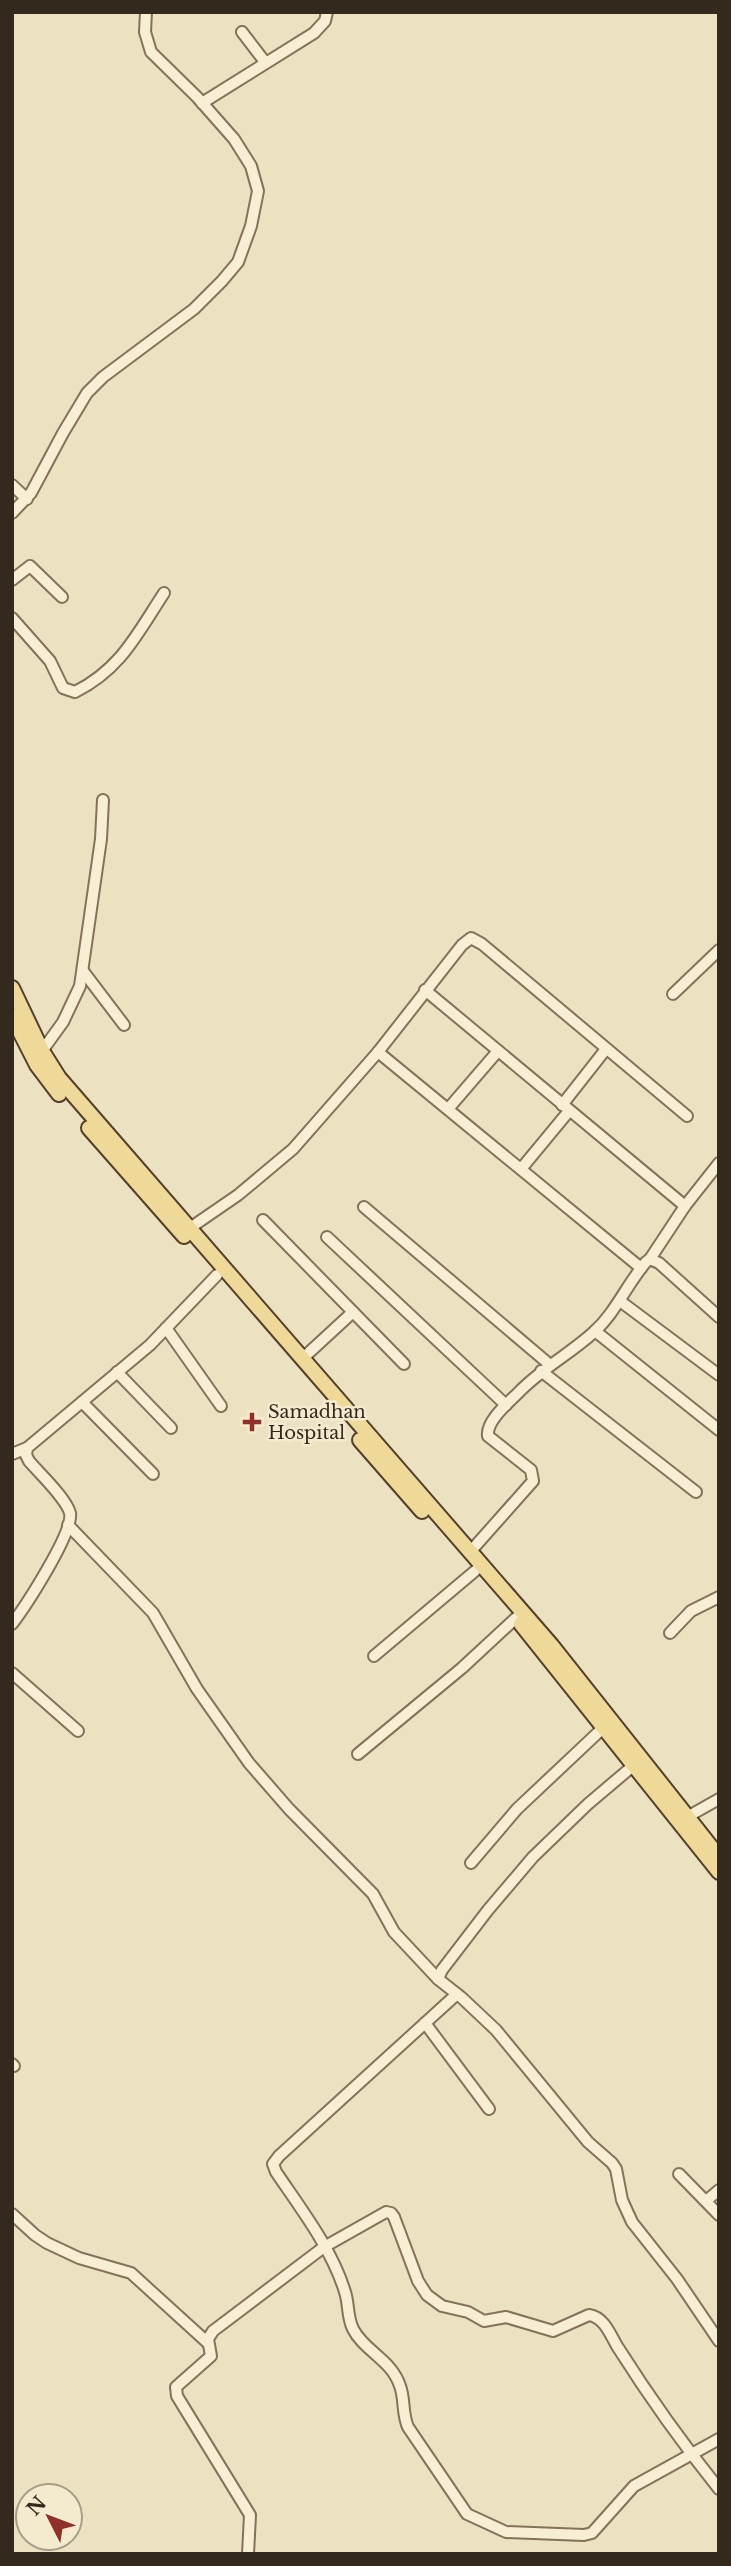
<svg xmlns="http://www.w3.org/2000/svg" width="731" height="2566" font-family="'Libre Baskerville',serif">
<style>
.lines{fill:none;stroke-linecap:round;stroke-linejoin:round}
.minor-casing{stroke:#847259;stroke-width:14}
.major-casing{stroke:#52402d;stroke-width:18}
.minor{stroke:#f7eed3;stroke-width:10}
.major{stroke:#efd998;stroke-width:14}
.poi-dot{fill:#91302b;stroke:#f4ebcf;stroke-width:2.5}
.labels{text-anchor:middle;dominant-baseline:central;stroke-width:5;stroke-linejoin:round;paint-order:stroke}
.poi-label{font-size:18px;fill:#34291d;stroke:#f4ebcf;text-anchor:start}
</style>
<rect width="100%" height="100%" fill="#ece1c0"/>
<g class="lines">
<g class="minor-casing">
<g id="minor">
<polyline points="242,32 265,62"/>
<polyline points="202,103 314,33 325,21 327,12"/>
<polyline points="12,485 27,499"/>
<polyline points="12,513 31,493 63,433 87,393 103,377 194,309 222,281 238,262 251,226 258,191 251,166 234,139 197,97 151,52 145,32 146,12"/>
<polyline points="12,580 30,566 62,597"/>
<path d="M 12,618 L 50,661 L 63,688 L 75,692 C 121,669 137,634 164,593"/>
<polyline points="83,971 124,1025"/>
<polyline points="425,990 685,1206"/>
<polyline points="673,994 719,950"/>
<polyline points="42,1051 63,1022 80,986 101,839 103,800"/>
<polyline points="378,1052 641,1268"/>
<polyline points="562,1105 606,1049"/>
<polyline points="448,1109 498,1051"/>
<polyline points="521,1169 569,1111"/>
<polyline points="364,1207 549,1364"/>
<polyline points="263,1220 404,1364"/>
<polyline points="190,1228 238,1195 293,1149 378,1052 462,945 471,938 482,944 687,1116"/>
<polyline points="327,1237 506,1405"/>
<polyline points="650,1259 685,1206 719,1163"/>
<polyline points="620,1301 719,1375"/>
<polyline points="166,1328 221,1406"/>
<polyline points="595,1331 719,1430"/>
<polyline points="302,1359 353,1312"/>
<polyline points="541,1371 696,1492"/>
<polyline points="117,1372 171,1428"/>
<polyline points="82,1402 153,1474"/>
<polyline points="12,1454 27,1448"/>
<polyline points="68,1525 153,1613 197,1689 249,1763 289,1809 373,1894 394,1932 438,1979"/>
<path d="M 470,1552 L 533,1481 L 531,1470 L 488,1436 C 486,1421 508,1403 518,1393 C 542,1368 570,1354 594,1332 C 616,1312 627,1284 646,1262 L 650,1259 L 659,1263 L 719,1317"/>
<path d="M 12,1624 C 25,1607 74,1532 70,1513 C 66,1498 39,1473 29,1461 L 26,1455 L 27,1448 L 150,1345 L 217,1275"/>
<polyline points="670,1633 691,1611 719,1597"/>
<polyline points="374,1656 475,1571"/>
<polyline points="12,1673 78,1731"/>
<polyline points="358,1754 462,1668 516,1618"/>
<polyline points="634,1765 588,1804 533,1857 488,1910 442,1970 438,1979 462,1998 496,2030 588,2142 612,2163 616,2169 622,2200 632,2222 677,2279 719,2341"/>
<polyline points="687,1817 719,1799"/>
<polyline points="471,1863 517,1809 604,1727"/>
<path d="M 457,1994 L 279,2156 L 273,2164 L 276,2172 C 301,2209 332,2249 345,2292 C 349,2304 347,2317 353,2329 C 364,2351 392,2360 400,2386 C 405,2399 402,2414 408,2427 L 467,2514 L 506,2532 L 584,2535 L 592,2533 L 634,2486 L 719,2439"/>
<polyline points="425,2023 489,2109"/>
<polyline points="12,2064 14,2066"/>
<polyline points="679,2174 719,2215"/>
<polyline points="706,2201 719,2190"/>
<polyline points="12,2214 35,2235 47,2243 79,2258 131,2273 208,2343"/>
<path d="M 248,2554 L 250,2515 L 177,2396 L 176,2387 L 211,2356 L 208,2339 L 213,2331 L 324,2247 L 386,2212 L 391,2213 L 394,2217 L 418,2281 L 427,2295 L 442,2306 L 468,2312 L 484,2321 L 506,2317 L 553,2331 L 589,2315 C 604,2317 610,2334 617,2346 C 648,2395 682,2443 719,2489"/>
</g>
</g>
<g class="major-casing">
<g id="major">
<polyline points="12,988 42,1051 59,1078 552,1646 719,1857"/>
<polyline points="12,1016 37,1065 59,1094"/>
<polyline points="89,1128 184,1236"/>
<polyline points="360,1440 422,1511"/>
<polyline points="521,1624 719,1872"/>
</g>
</g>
<use href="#minor" class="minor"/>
<use href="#major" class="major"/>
</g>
<path class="poi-dot" d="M248.5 1411.5h7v7h7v7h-7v7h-7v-7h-7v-7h7z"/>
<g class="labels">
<g class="poi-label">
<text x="268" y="1412">Samadhan<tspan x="268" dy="21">Hospital</tspan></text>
</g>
</g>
<rect width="731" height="2566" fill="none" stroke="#34291d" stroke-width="28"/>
<g transform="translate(49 2517) rotate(312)"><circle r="33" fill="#f4ebcf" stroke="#a79d88" stroke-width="2"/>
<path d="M0-5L12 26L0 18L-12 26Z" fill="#91302b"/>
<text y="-10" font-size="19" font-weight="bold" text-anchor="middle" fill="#34291d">N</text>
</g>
</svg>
